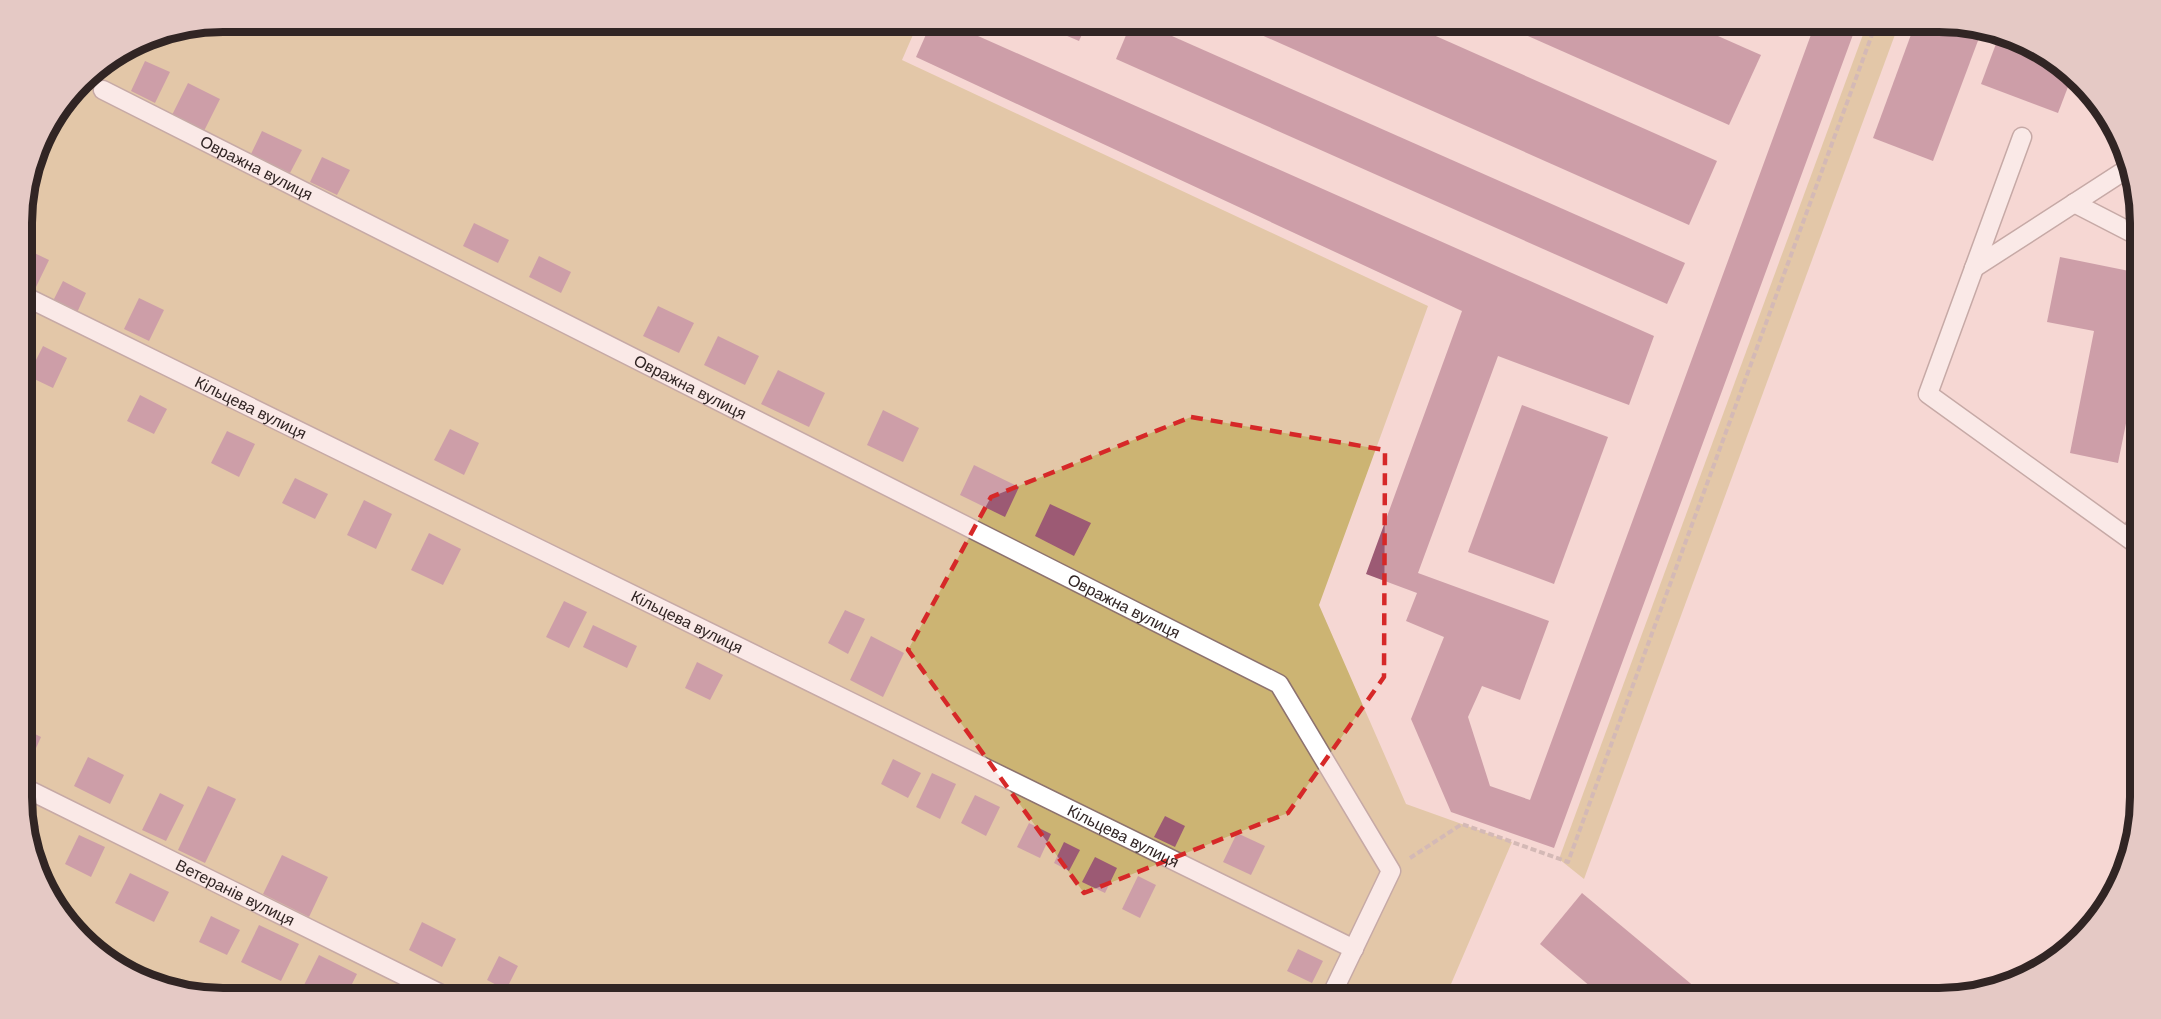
<svg xmlns="http://www.w3.org/2000/svg" width="2161" height="1019" font-family="Helvetica,sans-serif">
<style>
.green{fill:#ccb473}
.building{fill:#9c5a74}
.lines{fill:none;stroke-linecap:round;stroke-linejoin:round}
.lane-casing{stroke:#8d726f;stroke-width:21}
.path{stroke:#ac9592;stroke-width:4;stroke-dasharray:6 3;stroke-linecap:butt}
.lane{stroke:#fff;stroke-width:18}
.marked{fill:none;stroke:#d62828;stroke-width:4.5;stroke-dasharray:12 8;stroke-linejoin:round}
.labels{text-anchor:middle;dominant-baseline:central;stroke-width:6;stroke-linejoin:round;paint-order:stroke}
.street-label{font-size:16px;fill:#312524;stroke:#f5d7d3}
.rim{fill:none;stroke:#312524;stroke-width:8}
</style>
<rect width="100%" height="100%" fill="#f5d7d3"/>
<g class="green">
<polygon points="223,21 919,21 902,60 1428,306 1319,605 1406,804 1512,842 1445,998 223,998 145,983 63,919 23,823 21,209 42,134 89,71 146,36"/>
<polygon points="1868,21 1900,21 1584,879 1559,859"/>
</g>
<g class="building">
<polygon points="932,21 973,21 969,32 1654,336 1629,405 1498,356 1418,573 1549,621 1520,700 1482,686 1468,717 1490,786 1530,800 1816,21 1858,21 1554,848 1451,812 1411,719 1444,637 1406,621 1417,593 1366,574 1462,311 916,57"/>
<polygon points="1032,21 1088,21 1079,41"/>
<polygon points="1132,21 1138,21 1685,263 1667,304 1116,59"/>
<polygon points="1230,21 1402,21 1717,161 1689,225"/>
<polygon points="1494,21 1684,21 1761,55 1729,125"/>
<polygon points="1916,21 1938,21 1982,30 1933,161 1873,138"/>
<polygon points="2000,33 2016,36 2071,79 2058,113 1981,84"/>
<polygon points="145,61 170,72 155,103 131,91"/>
<polygon points="188,83 220,99 203,133 171,117"/>
<polygon points="262,131 302,150 290,173 251,154"/>
<polygon points="322,157 350,170 337,195 310,182"/>
<polygon points="474,223 509,240 498,263 463,246"/>
<polygon points="28,250 49,260 36,287 22,279 22,263"/>
<polygon points="539,256 571,272 561,293 529,277"/>
<polygon points="2060,257 2139,273 2139,359 2118,463 2070,453 2094,331 2047,322"/>
<polygon points="63,281 86,293 75,317 51,305"/>
<polygon points="139,298 164,310 149,341 124,329"/>
<polygon points="658,306 694,323 679,353 643,336"/>
<polygon points="718,336 759,356 745,385 704,365"/>
<polygon points="43,346 67,358 53,388 28,376"/>
<polygon points="778,370 825,393 809,427 761,404"/>
<polygon points="140,395 167,409 154,434 127,421"/>
<polygon points="1522,405 1608,437 1554,584 1468,552"/>
<polygon points="883,410 919,428 903,462 867,445"/>
<polygon points="450,429 479,443 464,475 434,460"/>
<polygon points="227,431 255,444 239,477 211,463"/>
<polygon points="974,465 1019,487 1005,517 960,495"/>
<polygon points="295,478 328,494 315,519 282,503"/>
<polygon points="364,500 392,514 376,549 347,535"/>
<polygon points="1050,504 1091,523 1074,556 1035,536"/>
<polygon points="429,533 461,549 443,585 411,570"/>
<polygon points="564,601 587,612 569,648 546,637"/>
<polygon points="845,610 865,619 848,654 828,643"/>
<polygon points="593,625 637,646 627,668 583,647"/>
<polygon points="871,636 904,653 883,697 850,680"/>
<polygon points="697,662 723,675 710,700 685,688"/>
<polygon points="23,728 41,737 28,766 23,763"/>
<polygon points="88,757 124,775 110,804 74,786"/>
<polygon points="893,759 921,773 908,798 881,784"/>
<polygon points="932,773 956,784 940,819 916,807"/>
<polygon points="208,786 236,799 205,863 178,850"/>
<polygon points="160,793 184,805 166,841 142,830"/>
<polygon points="975,795 1000,807 986,836 961,823"/>
<polygon points="1165,816 1185,826 1175,847 1154,837"/>
<polygon points="23,818 39,826 31,843 23,823"/>
<polygon points="1029,823 1051,834 1040,858 1017,847"/>
<polygon points="1237,833 1265,846 1251,875 1223,862"/>
<polygon points="79,835 105,847 91,877 65,864"/>
<polygon points="1064,842 1080,850 1069,871 1054,863"/>
<polygon points="282,855 328,877 309,917 263,894"/>
<polygon points="1095,857 1117,868 1105,893 1082,882"/>
<polygon points="130,873 169,892 154,922 115,903"/>
<polygon points="1138,876 1156,885 1140,918 1122,909"/>
<polygon points="1582,893 1708,998 1604,998 1540,944"/>
<polygon points="211,916 240,930 227,955 199,942"/>
<polygon points="422,922 456,939 442,967 409,950"/>
<polygon points="259,925 299,944 281,981 241,962"/>
<polygon points="1298,949 1323,961 1312,983 1287,971"/>
<polygon points="319,955 357,974 345,998 324,998 303,987"/>
<polygon points="499,956 518,966 506,990 487,980"/>
<polygon points="377,985 389,991 385,998 371,998"/>
</g>
<g class="lines">
<g class="lane-casing">
<g id="lane">
<path id="s1" d="M 103,90 L 1279,684 L 1391,871 L 1330,998"/>
<polyline points="2022,137 1928,394 2139,546"/>
<polyline points="2074,203 2138,236"/>
<polyline points="1974,268 2127,169"/>
<path id="s2" d="M 22,295 L 1354,949"/>
<polyline points="2129,538 2139,519"/>
<path id="s3" d="M 23,787 L 449,998"/>
</g>
</g>
<polyline class="path" points="1410,858 1462,824 1568,862 1877,21"/>
<use href="#lane" class="lane"/>
</g>
<path d="M0 0H2161V1019H0ZM 1191,417 L 1385,450 L 1384,677 L 1288,813 L 1084,893 L 908,650 L 991,497 Z" fill="#f5d7d3" fill-opacity=".55" fill-rule="evenodd"/>
<path class="marked" d="M 1191,417 L 1385,450 L 1384,677 L 1288,813 L 1084,893 L 908,650 L 991,497 Z"/>
<g class="labels">
<g class="street-label">
<text stroke="none"><textPath href="#s1" startOffset="172">Овражна вулиця</textPath></text>
<text stroke="none"><textPath href="#s1" startOffset="658">Овражна вулиця</textPath></text>
<text stroke="none"><textPath href="#s2" startOffset="255">Кільцева вулиця</textPath></text>
<text stroke="none"><textPath href="#s1" startOffset="1144">Овражна вулиця</textPath></text>
<text stroke="none"><textPath href="#s2" startOffset="741">Кільцева вулиця</textPath></text>
<text stroke="none"><textPath href="#s2" startOffset="1227">Кільцева вулиця</textPath></text>
<text stroke="none"><textPath href="#s3" startOffset="237">Ветеранів вулиця</textPath></text>
</g>
</g>
<path d="M0 0H2161V1019H0ZM223 32H1939A191 191 0 0 1 2130 223V797A191 191 0 0 1 1939 988H223A191 191 0 0 1 32 797V223A191 191 0 0 1 223 32Z" fill="#e5c9c5" fill-rule="evenodd"/>
<path class="rim" d="M223 32H1939A191 191 0 0 1 2130 223V797A191 191 0 0 1 1939 988H223A191 191 0 0 1 32 797V223A191 191 0 0 1 223 32Z"/>
</svg>
